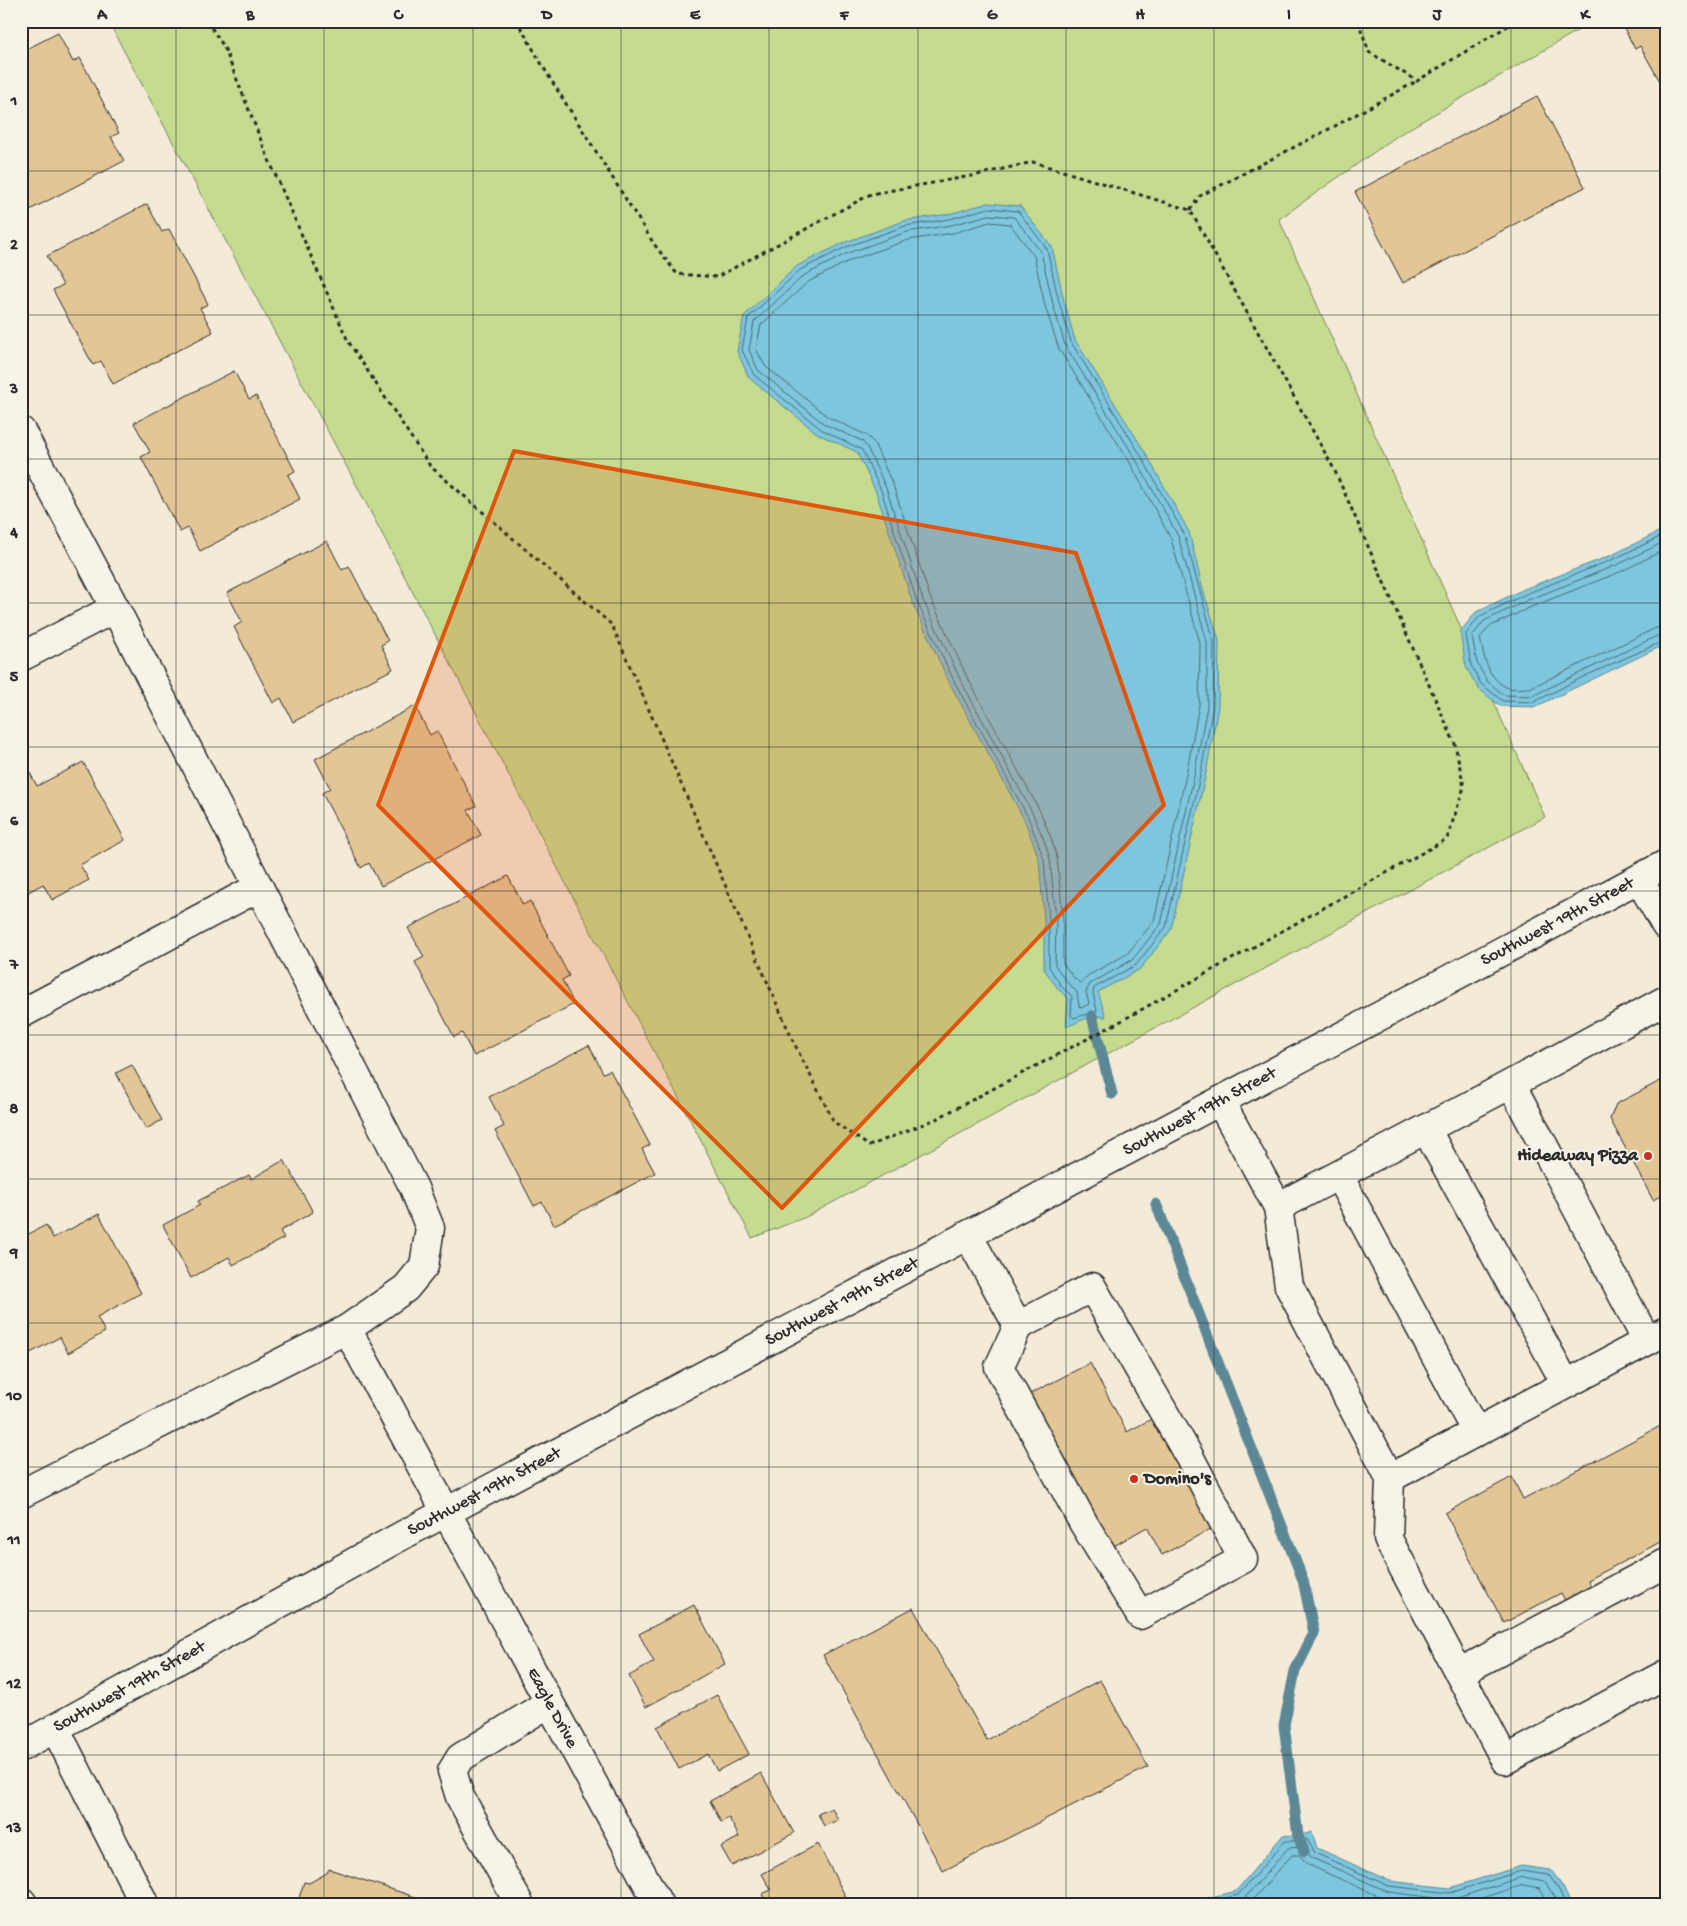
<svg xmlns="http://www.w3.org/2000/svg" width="1687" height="1926" font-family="'Gochi Hand',sans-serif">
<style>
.green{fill:#c4db90;stroke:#78835e}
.water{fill:#7dc6de;stroke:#5c8896}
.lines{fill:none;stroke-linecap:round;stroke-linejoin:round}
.shore{stroke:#4c6973;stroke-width:1}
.stream{stroke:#5c8896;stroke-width:11}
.building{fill:#e2c696;stroke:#2b2b2b}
.minor-casing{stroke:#2b2b2b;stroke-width:31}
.path{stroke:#2b2b2b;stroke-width:3;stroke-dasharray:4 4;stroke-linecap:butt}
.minor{stroke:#f7f3e8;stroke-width:28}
.marked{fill:#df570e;fill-opacity:0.2;stroke:#df570e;stroke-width:4;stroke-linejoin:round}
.grid{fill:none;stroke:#2b2b2b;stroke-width:1;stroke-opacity:0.55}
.poi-dot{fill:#c8321e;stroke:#f7f3e8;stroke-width:2}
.labels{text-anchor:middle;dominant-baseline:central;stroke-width:4;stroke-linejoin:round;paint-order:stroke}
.street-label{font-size:18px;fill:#2b2b2b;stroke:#f7f3e8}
.poi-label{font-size:18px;font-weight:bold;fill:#2b2b2b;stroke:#f7f3e8;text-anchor:end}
.neatline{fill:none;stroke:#2b2b2b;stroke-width:2}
.grid-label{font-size:16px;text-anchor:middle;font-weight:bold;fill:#2b2b2b}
</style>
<rect width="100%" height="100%" fill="#f3ead8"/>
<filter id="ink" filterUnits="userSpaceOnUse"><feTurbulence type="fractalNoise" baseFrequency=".02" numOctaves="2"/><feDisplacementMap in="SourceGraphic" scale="10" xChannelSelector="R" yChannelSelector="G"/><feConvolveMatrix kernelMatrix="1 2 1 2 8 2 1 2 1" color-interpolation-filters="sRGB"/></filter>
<g filter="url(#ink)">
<polygon class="green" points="108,21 1594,21 1400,134 1279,219 1545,817 806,1217 752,1238 357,486"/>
<g class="water">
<polygon points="988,203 1020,206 1052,247 1064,301 1075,340 1145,452 1189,532 1203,590 1219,640 1218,707 1206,773 1171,930 1140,969 1098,992 1106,1017 1092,1016 1066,1027 1068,998 1059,990 1044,969 1044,920 1039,860 1034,845 1024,819 950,684 913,604 876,492 857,452 818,434 749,378 737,351 744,316 797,266 843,243 904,221 949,214"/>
<polygon points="1666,528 1666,644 1535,707 1500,706 1478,688 1466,667 1460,632 1476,612 1524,589 1612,555"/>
<polygon points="1312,1832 1317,1848 1390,1881 1450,1888 1521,1866 1551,1870 1563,1887 1571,1905 1191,1905 1199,1900 1236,1891 1283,1835 1298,1836"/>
</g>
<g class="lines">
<g class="shore">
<polygon points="989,208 1018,211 1047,249 1059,302 1071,342 1140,454 1184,534 1214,641 1213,706 1201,772 1166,927 1136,965 1094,988 1093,993 1097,1011 1074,1018 1071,1016 1072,996 1062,987 1049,967 1049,920 1044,860 1038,843 1028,817 954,681 917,602 881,490 862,450 821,429 754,375 742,350 748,318 800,270 846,247 905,226 950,219"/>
<polygon points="989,215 1014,217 1041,252 1053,304 1065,345 1135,458 1178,536 1207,642 1207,706 1195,771 1161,924 1132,960 1090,984 1086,992 1089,1004 1081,1008 1079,1006 1077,992 1067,982 1055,965 1056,919 1050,859 1044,840 1033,814 960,679 923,600 886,488 867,447 862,441 824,424 758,370 749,350 754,322 803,276 848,253 907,232 951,225"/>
<polygon points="990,222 1010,224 1034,256 1045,306 1059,349 1129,461 1171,539 1200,643 1199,705 1187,770 1154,921 1127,954 1089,975 1080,983 1073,977 1063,963 1063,918 1057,858 1051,838 1040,811 966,675 930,597 893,485 874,443 866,435 828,417 765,366 756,349 761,325 808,282 851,260 908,240 953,233"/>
<polyline points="1666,534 1614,559 1526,594 1480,616 1466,634 1471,665 1481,684 1503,701 1534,702 1583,677 1666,640"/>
<polyline points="1666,541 1617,565 1528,600 1484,621 1472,636 1477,663 1487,681 1504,695 1532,696 1659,635 1666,634"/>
<path d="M 1666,549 L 1620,572 L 1531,607 L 1489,627 L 1480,638 C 1484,657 1487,677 1506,687 C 1512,690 1523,688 1530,688 L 1656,628 L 1666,626"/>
<polyline points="1201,1905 1238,1895 1285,1841 1298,1841 1307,1839 1315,1853 1389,1886 1450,1893 1521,1871 1549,1875 1559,1890 1565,1905"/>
<polyline points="1227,1905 1243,1900 1288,1848 1303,1847 1312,1858 1389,1892 1451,1900 1522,1877 1545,1881 1558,1905"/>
<polyline points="1248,1905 1292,1855 1299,1855 1309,1865 1385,1899 1429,1905"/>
<polyline points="1460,1905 1522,1885 1540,1888 1550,1905"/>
</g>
<g class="stream">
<polyline points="1092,1016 1112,1094"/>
<polyline points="1156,1204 1303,1580 1314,1633 1295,1671 1284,1725 1298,1836 1304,1851"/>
</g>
</g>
<g class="building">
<polygon points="1639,21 1666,21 1666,92 1640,46 1635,49 1624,28"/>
<polygon points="58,33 73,62 80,58 119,133 111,137 124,161 24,213 21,208 21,52"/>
<polygon points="1537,96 1585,187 1403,283 1355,192"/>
<polygon points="147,204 162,232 169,229 208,304 200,308 213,332 113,384 101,361 93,365 53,290 63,285 47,256"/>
<polygon points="234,371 249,399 256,396 295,471 288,475 300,499 200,551 188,528 180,532 141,457 150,452 134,423"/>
<polygon points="327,541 342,570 349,566 388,641 381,645 393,669 293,722 281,698 273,703 234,627 242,622 227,593"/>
<polygon points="415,706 430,735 437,731 476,806 468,810 481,835 381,886 369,863 361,868 322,793 330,788 315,759"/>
<polygon points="83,762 125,840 80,865 89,880 52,900 43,884 21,896 21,777 30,773 37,786"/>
<polygon points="508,876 523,905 530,901 569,976 562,980 574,1004 474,1056 462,1033 454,1037 415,962 424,957 408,928"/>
<polygon points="589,1045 603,1073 610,1070 650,1145 642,1149 655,1173 554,1225 542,1202 534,1206 495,1131 504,1126 489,1097"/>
<polygon points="132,1065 162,1120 146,1129 116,1073"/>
<polygon points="1666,1078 1666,1193 1653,1200 1610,1119 1616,1104"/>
<polygon points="284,1160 313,1212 280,1231 284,1238 233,1265 229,1257 191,1278 163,1225 200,1205 198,1201 249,1175 251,1179"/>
<polygon points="99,1214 141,1293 97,1317 105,1332 68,1353 60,1337 21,1358 21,1238 46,1225 53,1238"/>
<polygon points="1090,1363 1127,1432 1159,1415 1218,1525 1162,1555 1147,1527 1112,1547 1030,1394"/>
<polygon points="1666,1423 1666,1539 1588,1580 1593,1590 1567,1604 1561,1593 1504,1623 1445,1513 1512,1477 1523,1499"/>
<polygon points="694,1605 725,1664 646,1707 629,1676 654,1662 639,1634"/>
<polygon points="913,1608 987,1740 1100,1680 1148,1767 943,1871 823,1655"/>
<polygon points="717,1695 749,1754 717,1771 708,1754 679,1769 657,1727"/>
<polygon points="761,1773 794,1833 732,1866 721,1847 739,1837 729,1818 721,1822 710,1801"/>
<polygon points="832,1808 838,1820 824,1826 818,1814"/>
<polygon points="818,1844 850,1905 767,1905 762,1894 771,1890 762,1874"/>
<polygon points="329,1869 440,1905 297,1905 304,1882 309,1883 327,1873"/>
</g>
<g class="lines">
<g class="minor-casing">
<g id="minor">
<polyline points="21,431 115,608 414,1188 430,1228 424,1266 406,1288 347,1329 21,1494"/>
<polyline points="21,657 115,608"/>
<polyline points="1639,879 1666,926"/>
<polyline points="21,1014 259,887"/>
<polyline points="1511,1084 1647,1341"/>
<polyline points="1220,1101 1278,1207 1511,1084 1666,1000"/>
<polyline points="1426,1129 1566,1384"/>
<polyline points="1339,1176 1476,1432"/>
<polyline points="1278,1207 1289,1286 1390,1478 1388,1539 1505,1760 1666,1674"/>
<polyline points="968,1235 1018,1326 1092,1287 1190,1458 1243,1559 1140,1615 1084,1524 999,1367 1018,1326"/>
<path id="s1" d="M 347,1329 L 659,1905"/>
<polyline points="1390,1478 1666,1331"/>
<polyline points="1459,1673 1666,1563"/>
<polyline points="55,1728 145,1905"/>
<path id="s2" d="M 21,1747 L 403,1535 L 1666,864"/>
<polyline points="21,1901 24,1905"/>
<polyline points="520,1905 460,1797 452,1771 460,1758 549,1703"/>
</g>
</g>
<g class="path">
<polyline points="207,21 224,47 266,153 348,341 430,466 612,625 793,1041 834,1122 869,1146 936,1119 1121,1021 1447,839 1464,787 1455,744 1334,469 1190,210 1033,162 977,175 871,194 717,277 677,274 654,244 548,75 517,21"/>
<polyline points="1358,21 1369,52 1417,81 1516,21"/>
<polyline points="1190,210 1200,196 1335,126 1417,81"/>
</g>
<use href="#minor" class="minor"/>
</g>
</g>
<path class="marked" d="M 514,451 L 1076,553 L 1164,805 L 782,1208 L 378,805 Z"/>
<path class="grid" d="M 176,21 L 176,1905M 324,21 L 324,1905M 473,21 L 473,1905M 621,21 L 621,1905M 769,21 L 769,1905M 918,21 L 918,1905M 1066,21 L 1066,1905M 1214,21 L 1214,1905M 1363,21 L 1363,1905M 1511,21 L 1511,1905M 21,171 L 1666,171M 21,315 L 1666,315M 21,459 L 1666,459M 21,603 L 1666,603M 21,747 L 1666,747M 21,891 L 1666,891M 21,1035 L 1666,1035M 21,1179 L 1666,1179M 21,1323 L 1666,1323M 21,1467 L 1666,1467M 21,1611 L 1666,1611M 21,1755 L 1666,1755"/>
<g class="poi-dot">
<circle cx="1648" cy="1156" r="5"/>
<circle cx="1134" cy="1479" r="5"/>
</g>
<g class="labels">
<g class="street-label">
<text stroke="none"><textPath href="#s2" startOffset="1744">Southwest 19th Street</textPath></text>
<text stroke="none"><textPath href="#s2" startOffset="1339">Southwest 19th Street</textPath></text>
<text stroke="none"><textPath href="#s2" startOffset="934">Southwest 19th Street</textPath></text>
<text stroke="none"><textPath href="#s2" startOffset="529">Southwest 19th Street</textPath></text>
<text stroke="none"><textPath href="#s2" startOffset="124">Southwest 19th Street</textPath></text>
<text stroke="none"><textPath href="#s1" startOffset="431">Eagle Drive</textPath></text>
</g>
<g class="poi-label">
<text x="1638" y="1156">Hideaway Pizza</text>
<text x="1144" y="1479" text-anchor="start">Domino's</text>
</g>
</g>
<rect width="1687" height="1926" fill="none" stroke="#f7f3e8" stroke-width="55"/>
<rect x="28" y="28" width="1632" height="1870" class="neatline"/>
<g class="grid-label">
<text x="102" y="19">A</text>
<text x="250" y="19">B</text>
<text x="398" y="19">C</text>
<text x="547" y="19">D</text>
<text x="695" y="19">E</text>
<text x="844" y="19">F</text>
<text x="992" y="19">G</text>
<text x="1140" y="19">H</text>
<text x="1289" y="19">I</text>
<text x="1437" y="19">J</text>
<text x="1585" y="19">K</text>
<text x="14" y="105">1</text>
<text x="14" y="249">2</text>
<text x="14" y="393">3</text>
<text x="14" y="537">4</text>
<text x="14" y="681">5</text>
<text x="14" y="825">6</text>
<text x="14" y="969">7</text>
<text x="14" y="1113">8</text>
<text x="14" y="1257">9</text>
<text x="14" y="1400">10</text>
<text x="14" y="1544">11</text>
<text x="14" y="1688">12</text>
<text x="14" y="1832">13</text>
</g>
</svg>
